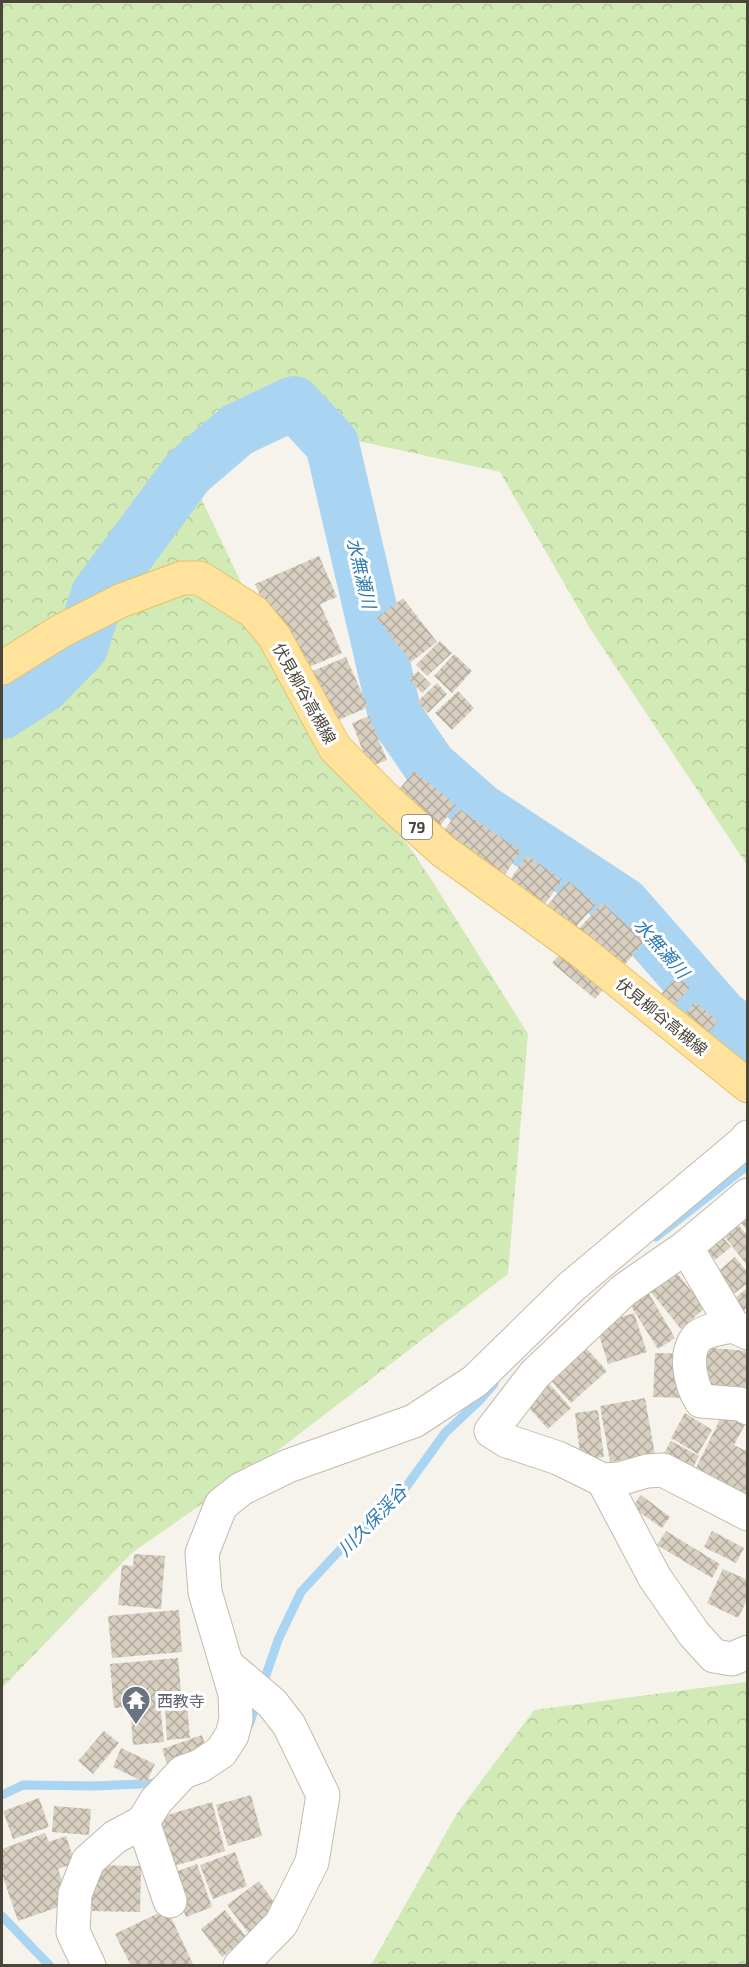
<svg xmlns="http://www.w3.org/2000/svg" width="749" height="1967" font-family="'Exo 2','Noto Sans JP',sans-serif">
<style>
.forest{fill:url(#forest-crowns)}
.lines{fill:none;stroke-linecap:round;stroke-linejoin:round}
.stream{stroke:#a9d4f2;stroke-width:9}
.river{stroke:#a9d4f2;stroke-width:54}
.building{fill:url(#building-cross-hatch)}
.minor-casing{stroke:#c2bbae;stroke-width:35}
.major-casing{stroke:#e6c16a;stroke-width:35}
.minor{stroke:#fff;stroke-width:33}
.major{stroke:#ffe39c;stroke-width:33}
.labels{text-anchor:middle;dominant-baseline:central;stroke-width:6;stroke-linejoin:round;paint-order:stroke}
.shield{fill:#fff;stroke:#817c74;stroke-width:1.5}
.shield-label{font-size:15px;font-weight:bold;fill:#4b4439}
.street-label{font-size:16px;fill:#4b4439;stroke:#fff}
.worship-label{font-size:16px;fill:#5b616d;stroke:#fff;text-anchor:start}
.water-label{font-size:18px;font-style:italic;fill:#2e7ab2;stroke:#fff}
</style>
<defs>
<pattern id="forest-crowns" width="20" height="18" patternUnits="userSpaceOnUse" patternTransform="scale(1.5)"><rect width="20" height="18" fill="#d2eab5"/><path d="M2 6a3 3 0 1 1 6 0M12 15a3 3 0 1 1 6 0" fill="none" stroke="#b6ca9c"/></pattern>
<pattern id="building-cross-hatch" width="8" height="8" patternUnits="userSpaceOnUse" patternTransform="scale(1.5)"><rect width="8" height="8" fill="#d8cfc1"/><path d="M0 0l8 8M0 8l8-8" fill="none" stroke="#b1aa9e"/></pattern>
</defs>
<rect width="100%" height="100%" fill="#f6f3ec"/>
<g class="forest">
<polygon points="2,2 747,2 747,865 591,630 500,472 216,410 201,498 267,637 431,879 528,1034 508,1274 277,1451 132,1553 2,1688"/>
<polygon points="746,1682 747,1965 371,1965 458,1812 534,1710"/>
</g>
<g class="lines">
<g class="stream">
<polyline points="656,1237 748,1165"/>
<polyline points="249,1725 278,1640 301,1592 338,1552 406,1487 445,1433 479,1401 494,1384"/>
<polyline points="2,1795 23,1785 94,1786 162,1783"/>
<polyline points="2,1916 50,1966"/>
</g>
<polyline class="river" points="2,712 43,686 81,647 98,594 188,472 237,430 294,403 332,444 395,715 430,766 480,810 623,904 722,1017 748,1036"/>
</g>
<g class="building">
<polygon points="319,556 337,597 320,604 342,653 302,670 276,632 255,584"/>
<polygon points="403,598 437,642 411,662 377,618"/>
<polygon points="440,641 452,653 427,676 416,665"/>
<polygon points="454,654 472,671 452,693 434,676"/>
<polygon points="346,657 368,707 330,724 308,673"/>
<polygon points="418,671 431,684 422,693 409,679"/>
<polygon points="437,683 447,694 428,713 417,702"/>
<polygon points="458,691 474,708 452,730 435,713"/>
<polygon points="369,716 387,760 369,767 352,723"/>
<polygon points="414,771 456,805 436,831 393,797"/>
<polygon points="459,809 521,851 504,876 442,834"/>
<polygon points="527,855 562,880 545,904 510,880"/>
<polygon points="568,881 596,904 574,929 547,906"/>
<polygon points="602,903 645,941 620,970 576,932"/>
<polygon points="564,949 606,986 595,999 552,963"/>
<polygon points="678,976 690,988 671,1008 659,996"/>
<polygon points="695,1002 718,1021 703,1039 680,1020"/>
<polygon points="748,1207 748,1231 736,1217"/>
<polygon points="734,1220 748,1236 748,1266 720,1231"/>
<polygon points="720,1234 731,1247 715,1260 704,1247"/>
<polygon points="735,1257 748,1273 748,1283 732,1295 715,1274"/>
<polygon points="667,1261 705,1308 681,1329 642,1281"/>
<polygon points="748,1287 748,1307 743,1311 733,1300"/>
<polygon points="648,1292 675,1338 658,1349 629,1303"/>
<polygon points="634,1313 647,1352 608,1364 596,1325"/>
<polygon points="578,1339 607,1371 571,1403 542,1371"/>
<polygon points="701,1347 748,1351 748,1395 698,1393"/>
<polygon points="655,1353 687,1354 685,1398 653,1397"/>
<polygon points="543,1377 571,1408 548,1429 520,1398"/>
<polygon points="645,1398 655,1455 610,1462 600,1406"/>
<polygon points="727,1405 748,1419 734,1445 748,1452 748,1504 692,1476"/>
<polygon points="598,1410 604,1457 581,1460 575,1413"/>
<polygon points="685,1413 712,1430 698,1454 671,1438"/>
<polygon points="671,1441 699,1456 692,1469 664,1453"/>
<polygon points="641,1495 670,1517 662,1528 632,1507"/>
<polygon points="666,1531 720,1564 712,1578 657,1545"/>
<polygon points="712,1531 744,1548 736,1563 704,1547"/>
<polygon points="134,1554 165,1556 161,1609 118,1605 122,1565 133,1566"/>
<polygon points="723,1569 748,1580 748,1598 738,1618 707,1603"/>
<polygon points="179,1610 182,1652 112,1658 108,1616"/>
<polygon points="178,1658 182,1702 160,1704 164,1742 133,1745 130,1707 114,1708 110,1664"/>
<polygon points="187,1705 190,1738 167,1740 165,1707"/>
<polygon points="104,1731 119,1743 93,1774 78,1761"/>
<polygon points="202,1735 209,1757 169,1770 162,1749"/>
<polygon points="121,1748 155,1764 146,1783 113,1767"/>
<polygon points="251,1795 262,1836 228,1846 216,1805"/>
<polygon points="39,1798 49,1827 13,1839 3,1811"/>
<polygon points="212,1802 225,1851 164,1869 150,1820"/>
<polygon points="54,1806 91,1809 89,1835 52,1832"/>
<polygon points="45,1833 49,1842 66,1836 75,1863 58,1869 70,1903 18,1921 2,1874 2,1849"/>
<polygon points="235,1852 247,1886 213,1899 200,1865"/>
<polygon points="197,1864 212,1907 186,1917 170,1874"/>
<polygon points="92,1865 141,1866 140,1912 92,1911"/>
<polygon points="259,1881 281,1912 250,1935 227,1905"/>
<polygon points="167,1909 194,1966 131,1966 115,1934"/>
<polygon points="225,1910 247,1938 222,1957 201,1929"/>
</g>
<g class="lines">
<g class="minor-casing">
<g id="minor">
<polyline points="748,1195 686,1247 624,1290 535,1374 491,1431 507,1441 558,1458 603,1480 619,1479 647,1471 663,1470 748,1514"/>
<polyline points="686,1247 733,1326 748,1333"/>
<path d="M 733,1326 C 722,1328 705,1330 697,1338 C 683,1354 691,1385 701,1401 L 740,1404 L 748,1408"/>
<polyline points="603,1480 655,1578 694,1634 714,1656 732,1659 748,1652"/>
<polyline points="227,1665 272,1703 289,1725 323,1795 312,1862 281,1924 240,1966"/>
<polyline points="143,1822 170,1901"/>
<polyline points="89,1966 73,1932 75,1894 88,1861 115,1837 143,1822 156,1801 183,1772 200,1766 221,1752 232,1735 236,1719 235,1694 205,1592 202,1553 221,1505 241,1489 288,1466 414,1421 475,1381 571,1287 743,1143 748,1137"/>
</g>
</g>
<g class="major-casing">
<polyline id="major" points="2,668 61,631 120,601 182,578 200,578 254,612 274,636 335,748 387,800 443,851 580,950 748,1086"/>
</g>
<use href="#minor" class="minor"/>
<use href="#major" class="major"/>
</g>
<defs>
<g id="temple-pin" transform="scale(1.5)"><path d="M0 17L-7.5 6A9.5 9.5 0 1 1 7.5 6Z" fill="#6b7280" stroke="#fff"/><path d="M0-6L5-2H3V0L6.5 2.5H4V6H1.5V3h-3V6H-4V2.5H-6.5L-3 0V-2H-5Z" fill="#fff"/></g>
</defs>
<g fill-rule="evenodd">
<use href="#temple-pin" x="136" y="1700"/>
</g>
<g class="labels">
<rect class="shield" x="402" y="815" width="30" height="24" rx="4.5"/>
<g class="shield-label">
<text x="417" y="827">79</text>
</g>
<g class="street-label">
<text transform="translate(305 693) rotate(61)">伏見柳谷高槻線</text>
<text transform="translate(662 1016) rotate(39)">伏見柳谷高槻線</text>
</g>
<g class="worship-label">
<text x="157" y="1700">西教寺</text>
</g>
<g class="water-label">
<text transform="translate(362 573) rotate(77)">水無瀬川</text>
<text transform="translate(662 948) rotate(49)">水無瀬川</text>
<text transform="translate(372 1520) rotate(-46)">川久保渓谷</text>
</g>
</g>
<rect width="749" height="1967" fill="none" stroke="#4b4439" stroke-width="6"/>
</svg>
